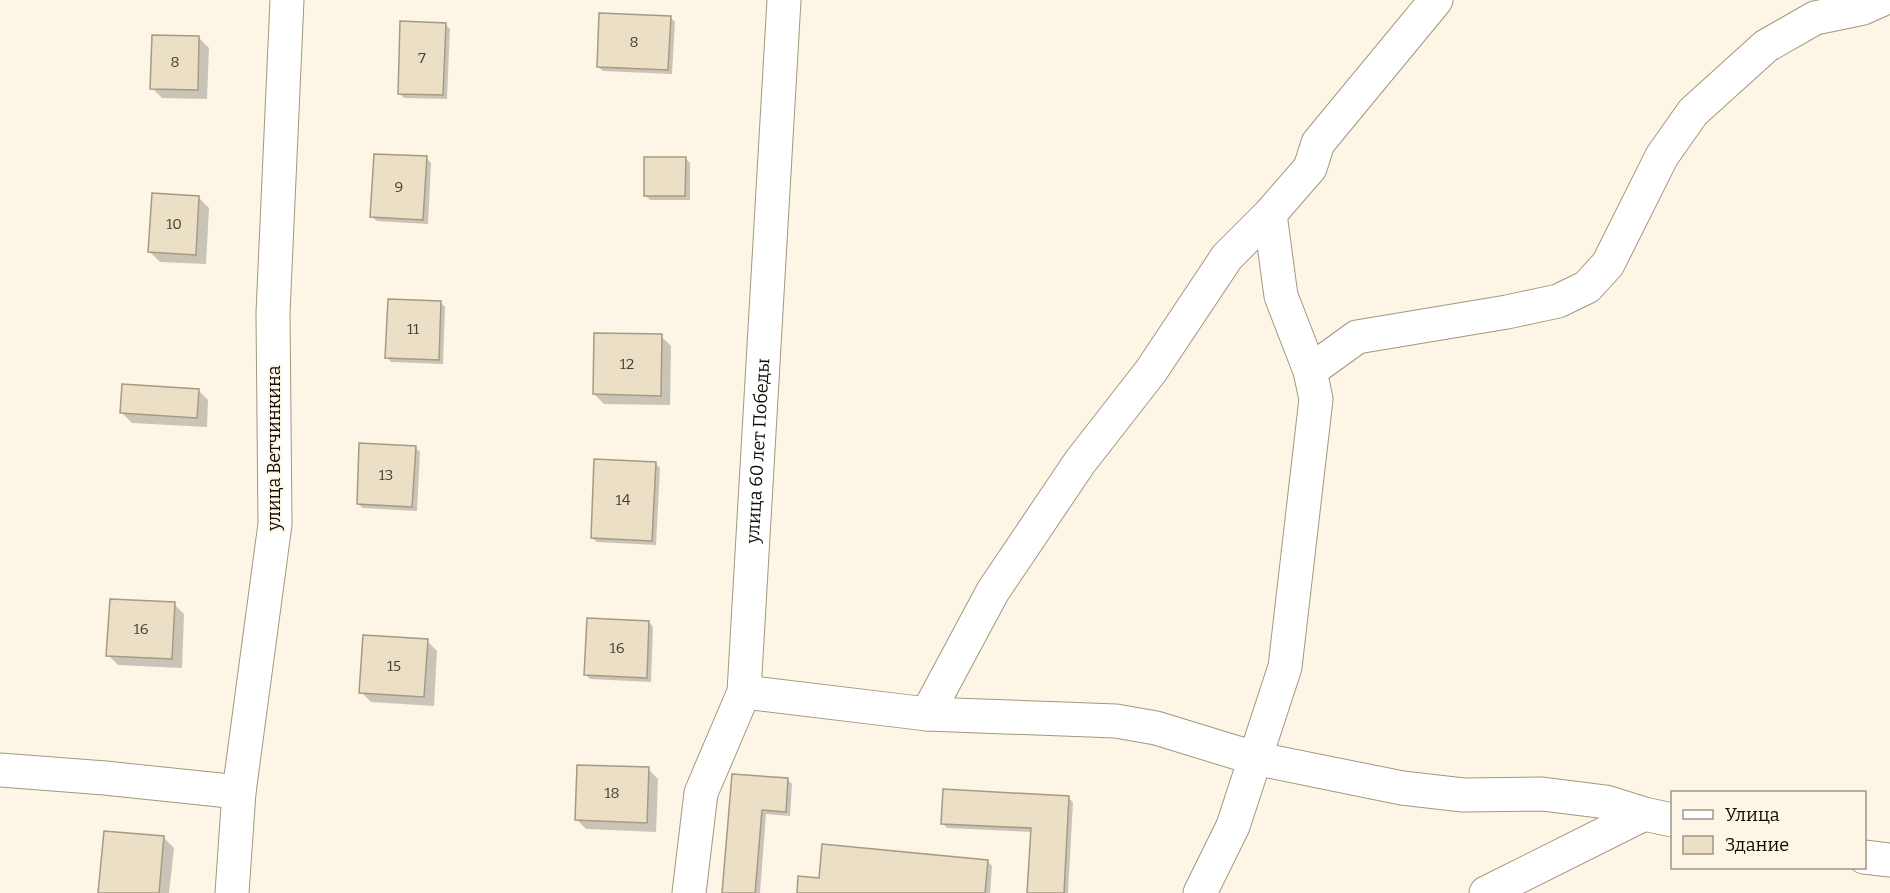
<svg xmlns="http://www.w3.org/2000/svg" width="1890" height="893" font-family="Bitter,serif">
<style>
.shadow{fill:#0003}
.building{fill:#ebdfc5;stroke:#a69a83;stroke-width:1.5}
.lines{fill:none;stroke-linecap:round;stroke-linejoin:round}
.minor-casing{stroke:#a3977f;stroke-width:35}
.minor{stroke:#fff;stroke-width:33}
.labels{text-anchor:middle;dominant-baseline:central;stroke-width:4.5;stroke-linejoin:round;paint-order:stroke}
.number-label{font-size:15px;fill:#474034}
.street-label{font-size:18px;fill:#100b04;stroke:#fdf5e6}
</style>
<rect width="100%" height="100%" fill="#fdf5e6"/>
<g class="shadow">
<polygon points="670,17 675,22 672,74 603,71 598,67"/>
<polygon points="445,24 450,29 447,99 404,98 399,93"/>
<polygon points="199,38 209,48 207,99 162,98 152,88"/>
<polygon points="426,158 431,163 428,224 377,221 372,217"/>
<polygon points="685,158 690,163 690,200 650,200 645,195"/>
<polygon points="199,198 209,208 206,264 160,262 150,252"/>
<polygon points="441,303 445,307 443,364 391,362 387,357"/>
<polygon points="661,336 671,346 670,405 604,404 594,394"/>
<polygon points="198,390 208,400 207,427 132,423 122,413"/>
<polygon points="415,447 420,452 417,511 363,508 358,504"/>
<polygon points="655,463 660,468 656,545 597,542 592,538"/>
<polygon points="174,604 184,614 182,668 118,665 108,655"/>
<polygon points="649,622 653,627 651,682 590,679 585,674"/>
<polygon points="427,641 437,651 434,706 371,702 361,692"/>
<polygon points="648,769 658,779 656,832 586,829 576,819"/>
<polygon points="733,776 787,779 792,784 790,816 766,814 760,893 724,893"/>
<polygon points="1068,798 1073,802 1068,893 1029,893 1032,832 947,828 942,823"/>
<polygon points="164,838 174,848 169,893 100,893"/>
<polygon points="987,861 992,866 990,893 799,893 821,879"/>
</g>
<g class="building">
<polygon points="599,13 671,16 668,70 597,67"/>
<polygon points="400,21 446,23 443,95 398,94"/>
<polygon points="152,35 199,36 198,90 150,89"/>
<polygon points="374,154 427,156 423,220 370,217"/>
<polygon points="644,157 686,157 685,196 644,196"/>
<polygon points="152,193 199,196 196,255 148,252"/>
<polygon points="388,299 441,301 439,360 385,358"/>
<polygon points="594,333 662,334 661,396 593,394"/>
<polygon points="122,384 199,389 197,418 120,413"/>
<polygon points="359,443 416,446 412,507 357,504"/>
<polygon points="594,459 656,462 652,541 591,538"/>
<polygon points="110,599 175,602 172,659 106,656"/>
<polygon points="587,618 649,621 647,678 584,675"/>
<polygon points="363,635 428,639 424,697 359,693"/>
<polygon points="577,765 649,767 647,823 575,820"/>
<polygon points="732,774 788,778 786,812 762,810 755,893 722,893"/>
<polygon points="943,789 1069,796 1064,893 1027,893 1031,828 941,824"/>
<polygon points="104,831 164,836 159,893 98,893"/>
<polygon points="822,844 988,860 985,893 797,893 798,876 819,878"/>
</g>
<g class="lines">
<g class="minor-casing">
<g id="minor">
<polyline points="1310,371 1357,337 1507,312 1558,301 1587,287 1608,264 1662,156 1693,112 1766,46 1815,18 1863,8 1881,0"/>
<polyline points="744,692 927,714 1116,721 1156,728 1254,758 1402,788 1463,795 1542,794 1606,802 1644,814 1672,820"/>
<polyline points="927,714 993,591 1080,462 1151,371 1227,257 1270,214 1310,168 1318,143 1436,0"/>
<polyline points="0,770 105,778 239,792"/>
<polyline points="1864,857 1890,860"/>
<polyline points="232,893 239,792 275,524 273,313 287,0"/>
<path id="s1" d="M 689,893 L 701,793 L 744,692 L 784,0"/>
<polyline points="1200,893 1233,826 1285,667 1316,399 1310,371 1281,296 1270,214"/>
<polyline points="1486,893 1644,814"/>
</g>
</g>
<use href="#minor" class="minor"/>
</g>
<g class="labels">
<g class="number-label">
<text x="634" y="42">8</text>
<text x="422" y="58">7</text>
<text x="175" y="62">8</text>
<text x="399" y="187">9</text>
<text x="174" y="224">10</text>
<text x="413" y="329">11</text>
<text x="627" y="364">12</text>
<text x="386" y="475">13</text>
<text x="623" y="500">14</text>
<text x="141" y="629">16</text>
<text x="617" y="648">16</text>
<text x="394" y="666">15</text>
<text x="612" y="793">18</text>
</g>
<g class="street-label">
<text transform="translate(274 448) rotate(-90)">улица Ветчинкина</text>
<text stroke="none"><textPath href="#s1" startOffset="452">улица 60 лет Победы</textPath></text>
</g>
</g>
<rect x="1671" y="791" width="195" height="78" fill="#fdf5e6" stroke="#9e978c" stroke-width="1.5"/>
<rect x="1683" y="810" width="30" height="9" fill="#ffffff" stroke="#9e978c" stroke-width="1.5"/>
<text x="1725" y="821" font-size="18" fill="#100b04">Улица</text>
<rect x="1683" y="836" width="30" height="18" fill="#ebdfc5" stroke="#9e978c" stroke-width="1.5"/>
<text x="1725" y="851" font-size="18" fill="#100b04">Здание</text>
</svg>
